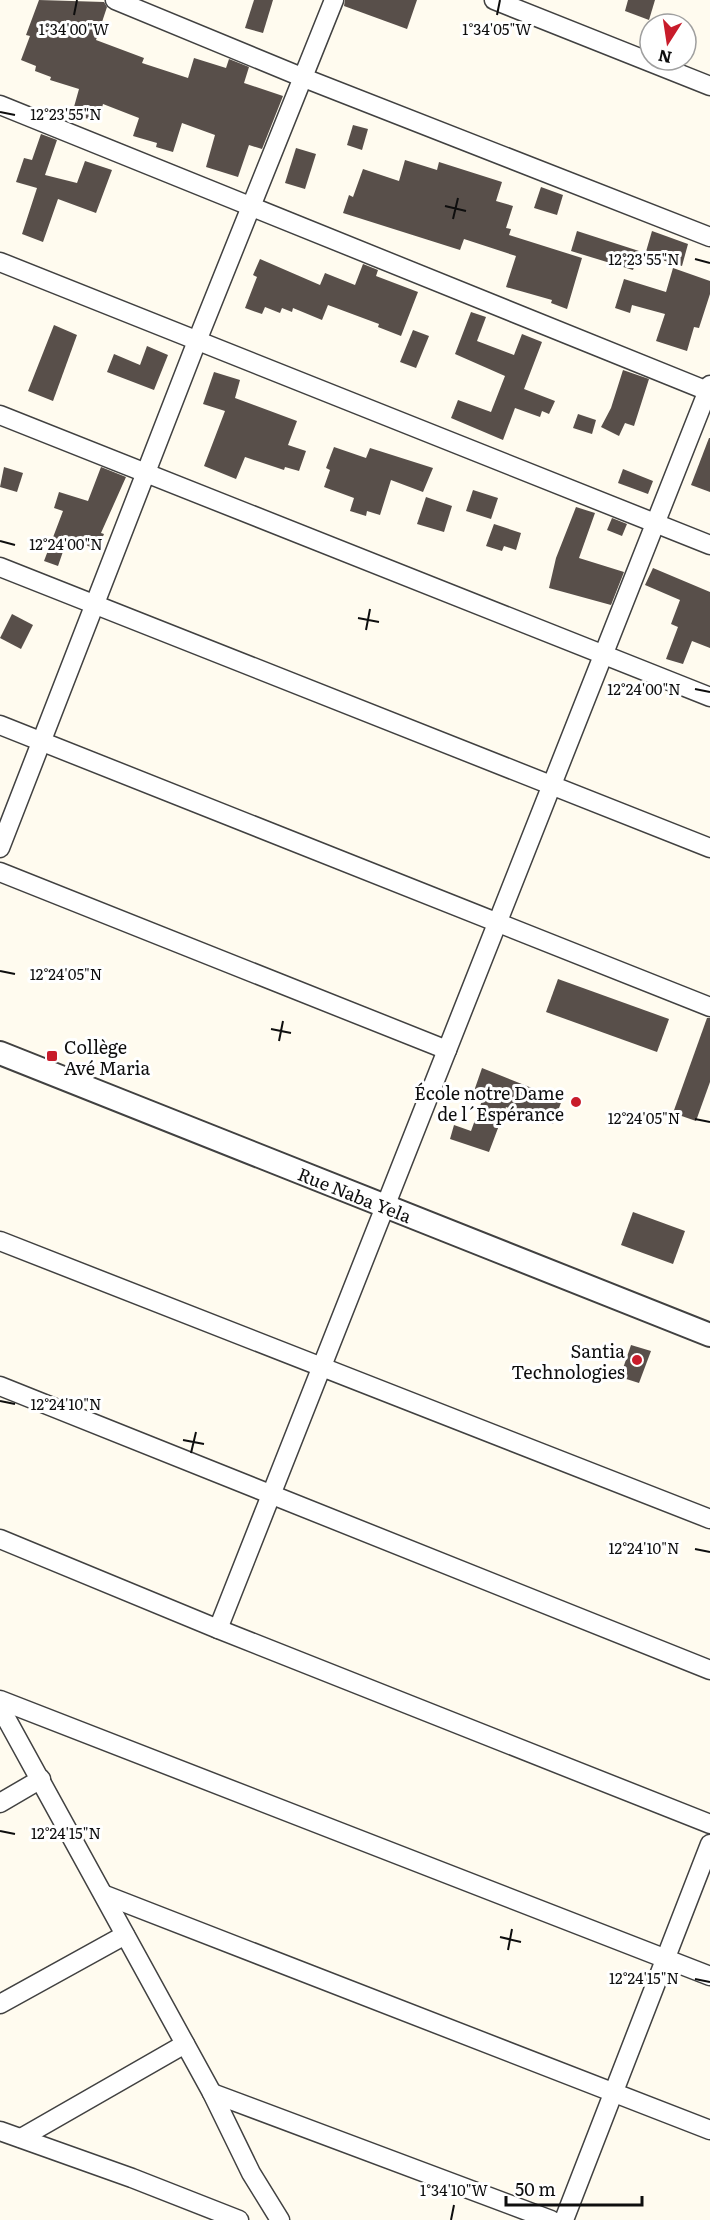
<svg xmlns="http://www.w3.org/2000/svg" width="710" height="2220" font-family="Literata,serif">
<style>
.building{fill:#584f4a}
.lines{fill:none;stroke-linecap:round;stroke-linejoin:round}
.minor-casing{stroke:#414141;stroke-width:21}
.tertiary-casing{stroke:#414141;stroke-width:26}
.minor{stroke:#fff;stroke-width:18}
.tertiary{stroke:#fff;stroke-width:22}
.ticks{fill:none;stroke:#0e0e0e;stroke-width:2}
.poi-dot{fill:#c81c2b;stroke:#fff;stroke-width:2}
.labels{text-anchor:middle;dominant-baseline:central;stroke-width:6;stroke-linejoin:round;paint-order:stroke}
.poi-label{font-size:18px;fill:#0e0e0e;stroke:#fff;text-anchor:end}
.street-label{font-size:18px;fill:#0e0e0e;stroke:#fff}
.ticks-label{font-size:15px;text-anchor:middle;fill:#0e0e0e;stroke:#fff;stroke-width:6;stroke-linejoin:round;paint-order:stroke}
</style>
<rect width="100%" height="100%" fill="#fffbef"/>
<g class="building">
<polygon points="39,0 104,2 107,7 96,40 144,58 142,63 188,78 194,58 226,68 229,59 249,67 244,83 283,96 262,149 249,145 238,177 206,167 215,135 182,123 173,152 156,147 157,143 133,136 139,118 103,104 98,122 72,114 79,89 50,80 51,77 35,71 36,66 21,60 30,36 26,35"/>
<polygon points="254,0 273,0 263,33 245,28"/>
<polygon points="345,0 417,0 407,29 344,6"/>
<polygon points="628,0 655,0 649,20 625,11"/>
<polygon points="353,125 368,129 362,150 347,145"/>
<polygon points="41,134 57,140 45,175 77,183 85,161 112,170 96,213 58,199 43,242 22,234 37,188 16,182 24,158 32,160"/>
<polygon points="296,148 316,154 305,189 285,183"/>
<polygon points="405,160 437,170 439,162 502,182 496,201 513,206 506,228 511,229 509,235 582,258 567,309 551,303 552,300 506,287 516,256 464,239 460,250 343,213 349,195 353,197 363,169 399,181"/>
<polygon points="541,187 563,195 557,215 534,208"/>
<polygon points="577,231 639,251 633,270 571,251"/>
<polygon points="652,231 688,244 682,266 645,255"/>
<polygon points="260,259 320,285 325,273 355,285 363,264 378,270 376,276 418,292 401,336 378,327 379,324 328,305 322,320 293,308 292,312 282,308 280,313 265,307 262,314 245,308 257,277 253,275"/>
<polygon points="673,268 710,281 710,294 699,328 694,327 687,351 656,341 665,314 632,305 630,313 615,308 624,279 666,292"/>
<polygon points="471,312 486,317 477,341 514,355 522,334 542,342 524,389 555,401 549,414 542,411 540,417 515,408 503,440 451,418 458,400 491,412 505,376 455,354"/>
<polygon points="54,325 77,335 53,401 28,391"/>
<polygon points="413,330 429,336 416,368 400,362"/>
<polygon points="147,346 168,355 154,390 107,372 114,354 140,365"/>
<polygon points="623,370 649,379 634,426 625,423 619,436 601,427 611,408"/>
<polygon points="214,372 240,380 235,398 297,421 288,445 306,451 299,471 285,467 284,470 245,457 236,479 204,466 225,411 203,404"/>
<polygon points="578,414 596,420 592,434 573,428"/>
<polygon points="709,438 710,438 710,492 691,485"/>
<polygon points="334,447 366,458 370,448 433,468 423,492 391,480 380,515 367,511 366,516 350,511 354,498 324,487 330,470 326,468"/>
<polygon points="4,467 23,473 17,492 0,487"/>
<polygon points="101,467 126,477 101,533 104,534 97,550 68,537 58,566 44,561 63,511 54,508 59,492 88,501"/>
<polygon points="623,469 653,481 648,494 618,483"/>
<polygon points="473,490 498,498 491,519 466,511"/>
<polygon points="426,497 452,506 444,532 417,524"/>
<polygon points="576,507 595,513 579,558 624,572 611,605 549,588 556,558"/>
<polygon points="612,518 627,524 622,536 607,530"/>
<polygon points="494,524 521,533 516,550 504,546 502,551 486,546"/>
<polygon points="653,568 710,592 710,648 692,641 683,664 666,659 678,627 671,624 680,600 645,585"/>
<polygon points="12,614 33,625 21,649 0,638"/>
<polygon points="558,979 669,1019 657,1052 546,1012"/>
<polygon points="707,1018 710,1018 710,1082 696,1121 673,1113"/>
<polygon points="482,1068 562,1100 553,1124 506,1107 489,1152 450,1139 454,1125 471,1131 483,1098 473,1094"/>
<polygon points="633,1212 685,1231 673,1264 621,1245"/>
<polygon points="631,1345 651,1351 639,1383 620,1377"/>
</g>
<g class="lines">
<g class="minor-casing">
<g id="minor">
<polyline points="115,0 304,78 710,237"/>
<polyline points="494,0 710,86"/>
<polyline points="0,105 710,392"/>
<polyline points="0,262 710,545"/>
<polyline points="0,415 710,697"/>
<polyline points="0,567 710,848"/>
<polyline points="0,725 710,1007"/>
<polyline points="0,848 197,341 334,0"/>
<polyline points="0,872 447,1050"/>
<polyline points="0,1241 710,1519"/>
<polyline points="0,1386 710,1670"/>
<polyline points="0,1539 218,1629 710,1824"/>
<polyline points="218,1629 710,385"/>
<polyline points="0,1700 710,1976"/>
<polyline points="0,1707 212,2093 251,2173 280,2220"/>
<polyline points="0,1803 41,1779"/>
<polyline points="105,1895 710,2130"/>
<polyline points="0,2004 125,1935"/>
<polyline points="212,2093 551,2220"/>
<polyline points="0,2131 132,2178 239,2220"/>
<polyline points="21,2138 185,2044"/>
<polyline points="564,2220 710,1844"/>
</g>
</g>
<g class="tertiary-casing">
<g id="tertiary">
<path id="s1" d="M 0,1053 L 710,1335"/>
</g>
</g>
<use href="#minor" class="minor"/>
<use href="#tertiary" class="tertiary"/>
</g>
<path class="ticks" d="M 74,15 L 77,0M 497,15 L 500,0M 0,112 L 15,115M 445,206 L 466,211M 453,219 L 458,198M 695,259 L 710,263M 0,541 L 15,545M 358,618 L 379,622M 366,630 L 370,609M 695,689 L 710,692M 0,971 L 15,974M 271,1029 L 291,1033M 279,1041 L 283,1021M 695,1119 L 710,1122M 0,1401 L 15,1404M 183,1440 L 204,1444M 191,1453 L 196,1432M 695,1549 L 710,1552M 0,1831 L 15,1834M 500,1937 L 521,1942M 508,1950 L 512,1929M 695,1979 L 710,1982M 451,2220 L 454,2205"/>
<g class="poi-dot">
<rect x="46" y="1050" width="12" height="12" rx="3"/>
<circle cx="576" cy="1102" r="6"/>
<circle cx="637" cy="1360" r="6"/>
</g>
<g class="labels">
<g class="poi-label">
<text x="64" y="1046" text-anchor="start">Collège<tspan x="64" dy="21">Avé Maria</tspan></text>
<text x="564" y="1092">École notre Dame<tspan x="564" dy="21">de l´Espérance</tspan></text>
<text x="625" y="1350">Santia<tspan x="625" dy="21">Technologies</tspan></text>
</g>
<g class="street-label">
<text stroke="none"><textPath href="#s1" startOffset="382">Rue Naba Yela</textPath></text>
</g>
</g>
<g class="ticks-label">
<text x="74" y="35">1°34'00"W</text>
<text x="497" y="35">1°34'05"W</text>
<text x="66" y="120">12°23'55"N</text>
<text x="644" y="265">12°23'55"N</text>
<text x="66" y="550">12°24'00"N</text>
<text x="644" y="695">12°24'00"N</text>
<text x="66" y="980">12°24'05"N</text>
<text x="644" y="1124">12°24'05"N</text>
<text x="66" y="1410">12°24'10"N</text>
<text x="644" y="1554">12°24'10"N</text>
<text x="66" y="1839">12°24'15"N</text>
<text x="644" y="1984">12°24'15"N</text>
<text x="454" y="2196">1°34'10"W</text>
</g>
<g transform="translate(668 42) rotate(192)"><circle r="28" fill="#ffffff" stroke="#9f9f9f" stroke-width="1.5"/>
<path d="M0-4.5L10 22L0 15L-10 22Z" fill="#c81c2b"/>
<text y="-9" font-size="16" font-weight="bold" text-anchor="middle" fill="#0e0e0e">N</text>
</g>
<path d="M506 2196v9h136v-9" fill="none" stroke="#0e0e0e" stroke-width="3"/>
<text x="515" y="2196" font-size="18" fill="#0e0e0e" stroke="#ffffff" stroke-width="4.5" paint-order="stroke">50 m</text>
</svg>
